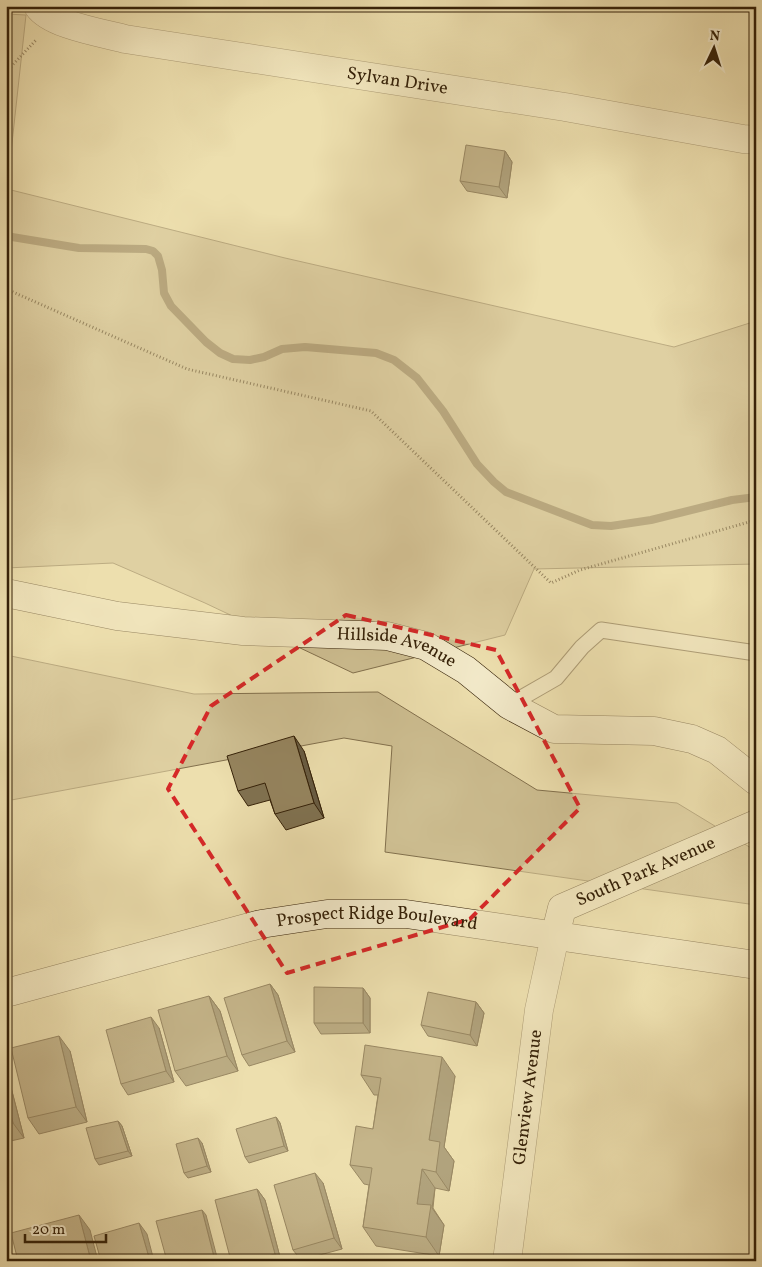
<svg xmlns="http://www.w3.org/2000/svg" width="762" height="1267" font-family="Vollkorn,serif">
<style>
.green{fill:#cebf92;stroke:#82704d}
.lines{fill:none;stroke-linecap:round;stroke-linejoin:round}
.stream{stroke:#7e6c4a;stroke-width:8}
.lane-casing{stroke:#635032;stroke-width:17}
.street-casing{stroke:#635032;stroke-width:29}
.secondary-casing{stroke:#352108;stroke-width:29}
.path{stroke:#352108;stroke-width:3;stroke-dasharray:1 2.5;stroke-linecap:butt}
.lane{stroke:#f3eaca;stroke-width:15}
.street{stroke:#f3eaca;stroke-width:28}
.secondary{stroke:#f3eaca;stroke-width:28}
.wall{fill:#807251;stroke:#352108}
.shaded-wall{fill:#685c42;stroke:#352108}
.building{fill:#95845e;stroke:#352108}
.marked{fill:none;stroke:#d62828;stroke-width:4;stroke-dasharray:10 6;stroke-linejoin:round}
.labels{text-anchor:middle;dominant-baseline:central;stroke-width:5;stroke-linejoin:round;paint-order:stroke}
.street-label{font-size:18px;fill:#352108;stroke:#f3eaca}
</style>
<rect width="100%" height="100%" fill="#eddfae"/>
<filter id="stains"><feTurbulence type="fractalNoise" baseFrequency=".004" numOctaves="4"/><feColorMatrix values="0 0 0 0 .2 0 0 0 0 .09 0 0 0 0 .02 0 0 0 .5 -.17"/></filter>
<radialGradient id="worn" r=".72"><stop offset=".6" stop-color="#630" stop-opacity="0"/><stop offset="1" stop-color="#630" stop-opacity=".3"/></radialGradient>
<g class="green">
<polygon points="6,14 26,15 7,189 285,258 674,347 756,321 756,564 534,569 505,635 353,673 205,603 113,563 6,568"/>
<polygon points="6,655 194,694 378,692 537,790 677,803 756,851 756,905 385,852 392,746 344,738 6,801"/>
</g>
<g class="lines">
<polyline class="stream" points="6,236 79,248 146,249 153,251 158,256 162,270 164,293 171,306 206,342 220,353 233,359 250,360 264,357 282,349 305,347 376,353 394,360 417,378 443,411 477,464 494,482 506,492 592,525 611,526 651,520 732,500 756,497"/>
<g class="lane-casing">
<polyline id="lane" points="509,705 556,678 582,647 601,630 756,653"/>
</g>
<g class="street-casing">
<g id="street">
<path id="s1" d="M 38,6 C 51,25 103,33 125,39 L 565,107 L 743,139 L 756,140"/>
<path id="s2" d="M 507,1261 L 539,1010 L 555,936"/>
</g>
</g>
<g class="secondary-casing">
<g id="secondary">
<path id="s3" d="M 6,593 L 117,616 L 243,631 L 387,636 L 426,646 L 466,670 L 509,705 L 554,729 L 654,731 L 692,739 L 717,750 L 756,781"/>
<path id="s4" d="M 555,936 L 562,908 L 756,824"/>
<path id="s5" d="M 6,993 L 261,924 L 327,914 L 406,914 L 756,965"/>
</g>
</g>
<g class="path">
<polyline points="6,72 36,40"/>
<polyline points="6,289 187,369 371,411 551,583 580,570 756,520"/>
</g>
<use href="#lane" class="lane"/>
<use href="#street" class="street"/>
<use href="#secondary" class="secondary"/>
</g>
<g class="wall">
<polygon points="505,151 512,162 507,198 467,191 460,181"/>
<polygon points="304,751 324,818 286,830 275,814 270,800 248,806 238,791"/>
<polygon points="270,984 278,995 295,1052 249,1066 242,1055"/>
<polygon points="363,988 370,998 370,1033 321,1034 314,1023"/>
<polygon points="209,996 220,1011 238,1071 186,1086 175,1071"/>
<polygon points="476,1002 484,1013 477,1046 428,1036 421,1025"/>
<polygon points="159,1028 174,1082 128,1095 121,1084"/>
<polygon points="70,1051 87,1122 39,1134 28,1118"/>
<polygon points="6,1068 24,1138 6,1142"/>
<polygon points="361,1075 455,1076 444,1147 454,1161 449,1191 435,1188 433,1208 444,1225 439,1256 376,1246 363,1227 369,1185 364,1184 350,1165 373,1129 378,1095 374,1095"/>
<polygon points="276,1117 280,1123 288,1151 249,1163 245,1157"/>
<polygon points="118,1121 122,1126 132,1156 99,1165 95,1159"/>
<polygon points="202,1143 211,1172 188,1178 184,1173"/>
<polygon points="323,1183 342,1249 301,1260 293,1250"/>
<polygon points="257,1189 265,1200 281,1261 231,1261"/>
</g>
<g class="shaded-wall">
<polygon points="505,151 512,162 507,198 499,187"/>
<polygon points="294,736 304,751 324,818 314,803"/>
<polygon points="270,984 278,995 295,1052 287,1041"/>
<polygon points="363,988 370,998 370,1033 363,1023"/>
<polygon points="209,996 220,1011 238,1071 227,1056"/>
<polygon points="476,1002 484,1013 477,1046 470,1035"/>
<polygon points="151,1017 159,1028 174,1082 166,1071"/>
<polygon points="59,1036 70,1051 87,1122 76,1107"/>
<polygon points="442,1057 455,1076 444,1147 454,1161 449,1191 436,1172 429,1140"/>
<polygon points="6,1068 24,1138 13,1123 6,1095"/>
<polygon points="276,1117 280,1123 288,1151 284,1146"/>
<polygon points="118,1121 122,1126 132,1156 128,1151"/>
<polygon points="198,1138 202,1143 211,1172 207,1166"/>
<polygon points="422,1169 435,1188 432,1208 444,1225 439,1256 426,1237 417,1204"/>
<polygon points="315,1173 323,1183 342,1249 334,1238"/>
<polygon points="257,1189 265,1200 281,1261 280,1261 275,1254"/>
<polygon points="202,1210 206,1215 218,1261 215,1261"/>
<polygon points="79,1215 90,1230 98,1261 91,1261"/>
<polygon points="139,1223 147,1234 154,1261 150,1261"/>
</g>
<g class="building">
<polygon points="466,145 505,151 499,187 460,181"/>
<polygon points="294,736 314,803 275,814 265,783 238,791 227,756"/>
<polygon points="270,984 287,1041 242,1055 224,998"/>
<polygon points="314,987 363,988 363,1023 314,1023"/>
<polygon points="428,992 476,1002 470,1035 421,1025"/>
<polygon points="209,996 227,1056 175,1071 158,1010"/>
<polygon points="151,1017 166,1071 121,1084 106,1030"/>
<polygon points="59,1036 76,1107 28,1118 11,1048"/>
<polygon points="365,1045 442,1057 429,1140 440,1142 436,1172 422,1169 417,1204 431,1205 426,1237 363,1227 372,1168 350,1165 356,1126 373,1129 381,1078 361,1075"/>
<polygon points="6,1095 13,1123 6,1125"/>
<polygon points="276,1117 284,1146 245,1157 236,1129"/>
<polygon points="118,1121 128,1151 95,1159 86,1128"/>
<polygon points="198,1138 207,1166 184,1173 176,1144"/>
<polygon points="315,1173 334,1238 293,1250 274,1185"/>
<polygon points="257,1189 275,1254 249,1261 231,1261 215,1200"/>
<polygon points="202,1210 215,1261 167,1261 156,1221"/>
<polygon points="79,1215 91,1261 18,1261 11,1233"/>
<polygon points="139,1223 150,1261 101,1261 94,1236"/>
</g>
<path d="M0 0H762V1267H0ZM 346,615 L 496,650 L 580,808 L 470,919 L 287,973 L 168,789 L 211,706 Z" fill="#eddfae" fill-opacity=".55" fill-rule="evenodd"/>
<path class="marked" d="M 346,615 L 496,650 L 580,808 L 470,919 L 287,973 L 168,789 L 211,706 Z"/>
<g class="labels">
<g class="street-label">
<text stroke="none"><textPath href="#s1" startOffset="370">Sylvan Drive</textPath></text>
<text stroke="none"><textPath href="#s3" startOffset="396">Hillside Avenue</textPath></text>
<text stroke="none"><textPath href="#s4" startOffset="120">South Park Avenue</textPath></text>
<text stroke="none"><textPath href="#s5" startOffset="381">Prospect Ridge Boulevard</textPath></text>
<text stroke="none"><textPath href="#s2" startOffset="165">Glenview Avenue</textPath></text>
</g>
</g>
<rect width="762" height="1267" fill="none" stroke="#eddfae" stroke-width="25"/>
<rect x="8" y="8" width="747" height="1252" fill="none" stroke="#352108" stroke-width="2.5"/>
<rect x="12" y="12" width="737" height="1242" fill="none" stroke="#352108"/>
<g transform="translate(714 48) rotate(4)" stroke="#f3eaca" stroke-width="4" paint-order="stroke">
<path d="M0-4L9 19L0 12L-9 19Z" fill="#352108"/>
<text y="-8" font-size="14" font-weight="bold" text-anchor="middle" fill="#352108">N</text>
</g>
<path d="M25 1234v8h81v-8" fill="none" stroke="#352108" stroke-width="2.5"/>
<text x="32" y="1234" font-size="15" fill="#352108" stroke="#f3eaca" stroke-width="4" paint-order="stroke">20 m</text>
<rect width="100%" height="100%" filter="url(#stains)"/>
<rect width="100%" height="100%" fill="url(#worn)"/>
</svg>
